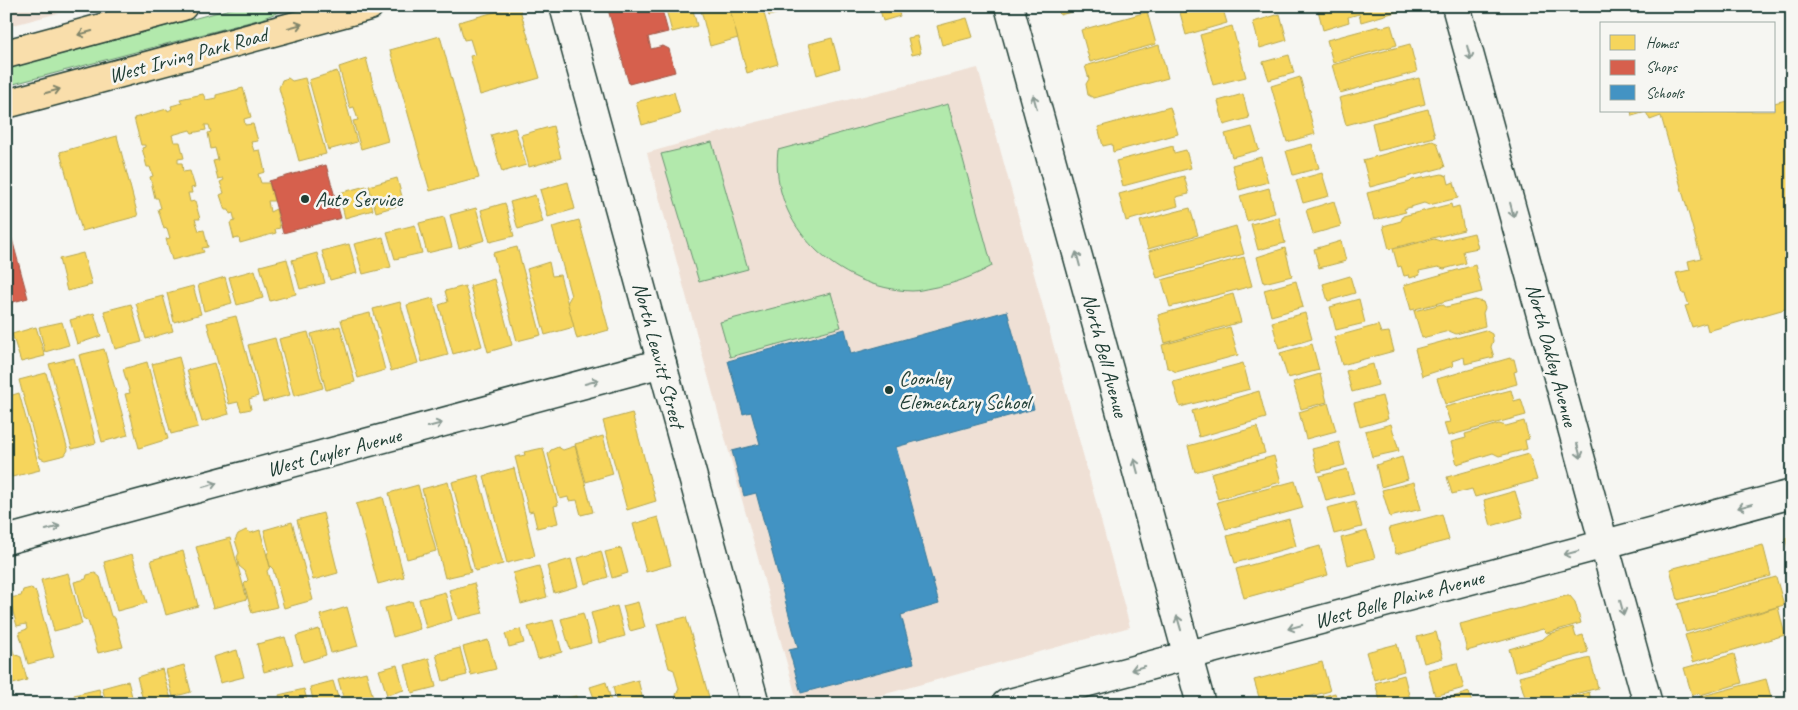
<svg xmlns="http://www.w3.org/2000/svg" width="1798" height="710" font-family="Caveat,sans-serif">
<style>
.built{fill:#efe0d5}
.green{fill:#b2e9ac;stroke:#689370}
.homes{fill:#f6d55c;stroke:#b6a750}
.shops{fill:#d6604d;stroke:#9f5646}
.schools{fill:#4393c3;stroke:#387998}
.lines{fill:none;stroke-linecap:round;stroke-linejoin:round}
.minor-casing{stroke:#1f3d34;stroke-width:31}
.major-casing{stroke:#1f3d34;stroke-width:31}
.minor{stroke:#f6f6f2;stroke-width:28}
.major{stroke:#f9deab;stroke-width:28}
.oneway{stroke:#81856a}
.oneway2{stroke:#8a9a93}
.poi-dot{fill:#1f3d34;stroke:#f6f6f2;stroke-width:2}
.labels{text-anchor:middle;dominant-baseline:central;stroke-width:5;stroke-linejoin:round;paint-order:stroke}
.street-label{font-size:21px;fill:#1f3d34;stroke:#f6f6f2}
.poi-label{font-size:21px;fill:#1f3d34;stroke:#f6f6f2;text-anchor:start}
</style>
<rect width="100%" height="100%" fill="#f6f6f2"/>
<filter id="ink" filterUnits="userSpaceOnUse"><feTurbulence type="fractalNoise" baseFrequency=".02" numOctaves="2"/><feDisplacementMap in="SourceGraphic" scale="10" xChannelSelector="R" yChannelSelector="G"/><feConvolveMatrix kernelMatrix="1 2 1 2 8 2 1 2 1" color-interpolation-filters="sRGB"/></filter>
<g filter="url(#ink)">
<g class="built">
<polygon points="6,6 85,6 6,27"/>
<polygon points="978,68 1130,627 849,704 798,704 647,153 753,123"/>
</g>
<g class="green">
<polygon points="241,6 294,6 261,19 6,86 6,69"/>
<path d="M 948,104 L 992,266 C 972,277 954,284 931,288 C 925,289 919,291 912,291 C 839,289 769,226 778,150 Z"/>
<polygon points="712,142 748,269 699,282 661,154"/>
<polygon points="831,293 841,327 730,357 720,322"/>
</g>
<g class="homes">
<polygon points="516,6 519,6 540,78 480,95 470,56 475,55 470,39 464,40 459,22"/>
<polygon points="665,6 692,6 697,26 672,32"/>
<polygon points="700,6 729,6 738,38 710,46"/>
<polygon points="729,6 762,6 778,64 747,73"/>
<polygon points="766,6 796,6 796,8 769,16"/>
<polygon points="879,6 897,6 900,16 883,21"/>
<polygon points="1057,6 1085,6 1086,8 1060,15"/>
<polygon points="1191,6 1222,6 1227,23 1186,35 1179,9"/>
<polygon points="1248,6 1267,6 1249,11"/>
<polygon points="1317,6 1398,6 1399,11 1361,22 1359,14 1348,17 1349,22 1323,30"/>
<polygon points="1147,12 1156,44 1090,62 1081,30"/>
<polygon points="1280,14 1287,40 1260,48 1253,22"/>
<polygon points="967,18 973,37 942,45 937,26"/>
<polygon points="1391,25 1397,45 1333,63 1327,40 1379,26 1379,28"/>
<polygon points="1232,26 1246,77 1213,85 1200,35"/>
<polygon points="440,36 479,178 430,191 390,50"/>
<polygon points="917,36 921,53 912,55 908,38"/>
<polygon points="832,38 840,68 817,75 809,44"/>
<polygon points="1410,44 1417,72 1340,93 1332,65"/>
<polygon points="1159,45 1168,78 1094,98 1088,95 1086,84 1089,79 1085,66"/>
<polygon points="1289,55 1294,73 1269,80 1263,62"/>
<polygon points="366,58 388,141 361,149 353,121 358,120 354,107 350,108 339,67"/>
<polygon points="337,71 357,142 328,150 309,80"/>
<polygon points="1300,77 1315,134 1287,142 1271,86"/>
<polygon points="288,78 292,81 305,78 326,154 299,161 279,88 282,80"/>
<polygon points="1419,78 1425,104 1346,125 1339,98"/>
<polygon points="243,88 251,117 244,119 245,125 253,124 258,141 251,142 254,151 260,150 265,172 258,174 261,183 269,183 274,201 268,201 270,212 276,209 280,228 275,229 276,233 240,243 239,238 234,239 230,223 235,221 233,213 230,214 229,210 225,210 220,195 224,193 220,182 224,180 223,178 218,179 213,161 218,160 215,148 211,149 208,133 211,132 209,125 205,125 206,130 192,133 190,130 172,135 174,142 180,142 184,158 178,159 178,163 182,163 183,172 190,171 195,187 191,188 192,193 188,193 190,202 195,201 200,219 195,219 199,231 204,230 208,247 202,248 204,252 172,260 166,239 170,238 167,228 164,229 158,209 161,208 158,198 155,198 150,177 153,176 150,167 147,167 142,148 145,147 145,145 141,145 134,118 167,109 168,111 172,109 171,106 182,103 180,99 203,94 206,100 216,98 216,95"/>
<polygon points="674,92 680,114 642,125 636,102"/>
<polygon points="1243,94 1249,118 1224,125 1218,101"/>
<polygon points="1790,99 1792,104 1792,307 1708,331 1706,323 1692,327 1685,306 1689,305 1685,294 1683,294 1676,273 1690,270 1688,261 1701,258 1661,116 1650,120 1646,112 1632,116 1631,111 1774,111 1774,103"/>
<polygon points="1170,107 1178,134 1113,152 1112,144 1103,146 1098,127"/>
<polygon points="1428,109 1435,137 1378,151 1372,123"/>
<polygon points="553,126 561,158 529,167 521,135"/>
<polygon points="1252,127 1259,150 1232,157 1225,134"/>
<polygon points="515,128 526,165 502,172 491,135"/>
<polygon points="117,136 138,216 82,231 60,152"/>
<polygon points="1432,141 1437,143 1445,167 1370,187 1363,160"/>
<polygon points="1312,144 1319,168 1293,175 1286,151"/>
<polygon points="1173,146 1174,153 1186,150 1191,168 1123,186 1116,161"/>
<polygon points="1261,157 1268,182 1239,190 1232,165"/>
<polygon points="1322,173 1329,196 1303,203 1296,180"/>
<polygon points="1442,174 1447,176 1449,184 1454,182 1458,198 1429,205 1424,203 1404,209 1406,212 1374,220 1367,193 1410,182 1412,180"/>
<polygon points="1184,176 1189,194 1176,197 1178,206 1126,221 1119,194"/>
<polygon points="397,178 404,204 376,212 369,186"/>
<polygon points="568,182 575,209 548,217 540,190"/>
<polygon points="366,186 373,210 345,218 339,193"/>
<polygon points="1269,188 1275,213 1247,221 1240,196"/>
<polygon points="535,195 543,222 518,229 510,202"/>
<polygon points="1334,201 1341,226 1313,234 1306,210"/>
<polygon points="505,203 514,236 490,242 481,210"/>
<polygon points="1451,204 1452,208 1459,206 1464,230 1389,249 1383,226 1401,221 1403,216"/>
<polygon points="476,208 485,240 459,248 450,215"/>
<polygon points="1190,208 1198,235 1148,249 1140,221"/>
<polygon points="444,217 452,247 427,253 419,223"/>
<polygon points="1279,217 1285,243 1258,250 1251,224"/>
<polygon points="579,220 609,330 577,339 567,303 571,296 552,227"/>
<polygon points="415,225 422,253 395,259 387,232"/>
<polygon points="1236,226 1244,254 1157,278 1149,251"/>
<polygon points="1474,233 1478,248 1463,251 1466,263 1444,269 1438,267 1419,271 1420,275 1410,278 1409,275 1404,276 1401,266 1398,267 1393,249 1434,239 1440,241"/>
<polygon points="383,237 391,267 363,274 354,244"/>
<polygon points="1341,241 1346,261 1319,268 1314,249"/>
<polygon points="349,244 357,273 330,280 322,251"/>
<polygon points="517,247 541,335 517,341 493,253"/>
<polygon points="1285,248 1292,276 1264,283 1257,257"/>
<polygon points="83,253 92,285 67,291 59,259"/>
<polygon points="317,253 325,283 300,289 292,260"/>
<polygon points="1244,257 1252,286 1170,307 1162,280"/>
<polygon points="287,259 296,294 270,301 260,266"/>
<polygon points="549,262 552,276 560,275 574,327 545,335 527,269"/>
<polygon points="1475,265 1482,292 1411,310 1404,285"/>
<polygon points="255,270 263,298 237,305 229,277"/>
<polygon points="1350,276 1355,293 1328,301 1323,284"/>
<polygon points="225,277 232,303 204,311 198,285"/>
<polygon points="494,279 512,345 488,352 470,286"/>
<polygon points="1296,281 1303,307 1271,316 1264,290"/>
<polygon points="193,286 201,314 174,322 167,293"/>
<polygon points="465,286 482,346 453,354 439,305 448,302 445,291"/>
<polygon points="1233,294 1241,322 1165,343 1158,315"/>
<polygon points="163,296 173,331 146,339 136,303"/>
<polygon points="433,298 448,355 422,362 407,305"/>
<polygon points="1359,299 1365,323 1336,330 1330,307"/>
<polygon points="1475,300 1483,302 1485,308 1483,313 1485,326 1456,334 1449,331 1422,338 1414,311 1442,304 1446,307"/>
<polygon points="400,302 418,363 391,371 373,309"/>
<polygon points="131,304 142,342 115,349 104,311"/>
<polygon points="94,313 101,336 77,344 70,320"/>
<polygon points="370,313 385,370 358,378 341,320"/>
<polygon points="1305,313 1312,339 1279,349 1272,322"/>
<polygon points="236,316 258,396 249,399 251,409 241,411 238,402 229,404 207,323"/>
<polygon points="62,322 69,345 45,352 39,327"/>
<polygon points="1378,325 1381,333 1389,332 1394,351 1342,365 1334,337"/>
<polygon points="340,326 355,382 326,390 311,334"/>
<polygon points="36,327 45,356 21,362 12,334"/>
<polygon points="1230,327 1238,355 1176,372 1167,367 1162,345"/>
<polygon points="1485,330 1492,334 1493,341 1491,347 1494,357 1465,364 1464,357 1452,361 1453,366 1422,376 1415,349"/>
<polygon points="308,332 323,388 294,396 279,339"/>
<polygon points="275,338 290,395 263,402 248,345"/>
<polygon points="1312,344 1319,370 1288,378 1280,353"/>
<polygon points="104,349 128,435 102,442 79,355"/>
<polygon points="179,357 198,427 171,434 152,364"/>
<polygon points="74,358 96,443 72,449 49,364"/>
<polygon points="1510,358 1510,359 1514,359 1517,371 1514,372 1517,384 1445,404 1437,379"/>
<polygon points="147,362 168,439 139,448 125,394 130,393 123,369"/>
<polygon points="214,363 229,414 202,422 187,370"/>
<polygon points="1243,363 1250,389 1180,407 1173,382"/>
<polygon points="1373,364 1378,385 1352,392 1346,371"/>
<polygon points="46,373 68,450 65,455 45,460 40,458 19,380"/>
<polygon points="1320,374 1327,402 1301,409 1293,382"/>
<polygon points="1511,390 1514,401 1521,399 1526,415 1448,436 1444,423 1450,422 1445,407"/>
<polygon points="1259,391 1266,418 1199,437 1192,411"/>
<polygon points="19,393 40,470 12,477 6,457 6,397"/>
<polygon points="1382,396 1388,419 1360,427 1354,403"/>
<polygon points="1328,403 1336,431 1306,439 1299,412"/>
<polygon points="632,413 656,501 627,510 603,421"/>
<polygon points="1524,421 1529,439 1525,440 1527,449 1499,456 1493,453 1457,464 1451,442 1466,438 1465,434 1499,424 1506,426"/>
<polygon points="1391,424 1399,451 1372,457 1365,431"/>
<polygon points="1257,427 1265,453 1195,472 1188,446"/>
<polygon points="603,436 613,474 586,482 575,444"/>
<polygon points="1339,442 1345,465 1318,472 1312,449"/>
<polygon points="575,446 593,512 581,515 577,500 569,501 568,497 560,499 548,454 551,450 558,447 563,450"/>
<polygon points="543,448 558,505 554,506 558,523 537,528 533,511 529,512 515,457 525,455 524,452"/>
<polygon points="1529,454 1537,480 1475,497 1472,489 1452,494 1447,477"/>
<polygon points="1274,456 1281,482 1218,499 1211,473"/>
<polygon points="1402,457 1408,479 1381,487 1376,465"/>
<polygon points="514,468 535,556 507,563 484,476"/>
<polygon points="1347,469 1354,494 1326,501 1319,476"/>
<polygon points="478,475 503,564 475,571 452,482"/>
<polygon points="1295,481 1303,508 1226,529 1217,502"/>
<polygon points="448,482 471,572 445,578 422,489"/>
<polygon points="1414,482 1421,509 1390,517 1382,490"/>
<polygon points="418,485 436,551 407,559 389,493"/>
<polygon points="1515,491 1523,517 1491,526 1484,500"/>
<polygon points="383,497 404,577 378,584 356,504"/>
<polygon points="1355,501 1362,527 1334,534 1327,508"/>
<polygon points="323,513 338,573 313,580 297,520"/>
<polygon points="1442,514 1449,540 1396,554 1389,528"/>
<polygon points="658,517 671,565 646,572 633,524"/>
<polygon points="1289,519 1296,546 1235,563 1227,536"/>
<polygon points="292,522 313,600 284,608 273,569 270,566 267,555 269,550 264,530"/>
<polygon points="246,530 251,533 260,530 270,567 267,571 277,607 252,613 244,584 248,580 245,571 239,566 237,557 239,553 235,540 238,534"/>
<polygon points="1367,531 1375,558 1348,565 1341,538"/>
<polygon points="1792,536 1792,561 1785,538"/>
<polygon points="230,538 247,599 213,608 196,547"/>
<polygon points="1763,545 1771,576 1678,600 1670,569"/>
<polygon points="1320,546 1328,575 1244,598 1236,569"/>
<polygon points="621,548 628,573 612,578 605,552"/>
<polygon points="183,551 198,606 166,615 151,560"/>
<polygon points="601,551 608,577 585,584 578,558"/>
<polygon points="132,554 147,603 117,611 104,562"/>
<polygon points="571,559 578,586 554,593 547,566"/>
<polygon points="539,566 547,597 521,604 513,573"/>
<polygon points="68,573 82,624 54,631 41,580"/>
<polygon points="95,573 100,577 111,616 115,618 123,647 98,653 88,621 83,618 74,582 86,579 87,575"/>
<polygon points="1776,577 1784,605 1686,632 1678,604"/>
<polygon points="474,583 483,613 458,619 449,590"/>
<polygon points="31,588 36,592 54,657 28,664 19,632 27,629 26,624 17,626 9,598 21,596 23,590"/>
<polygon points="445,592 452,620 426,628 419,599"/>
<polygon points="1566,596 1570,596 1575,602 1581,623 1547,633 1543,629 1467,651 1460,624"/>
<polygon points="412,601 420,629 393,637 385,608"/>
<polygon points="638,602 645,627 630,631 623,606"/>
<polygon points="617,606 625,636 599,643 591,613"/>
<polygon points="347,607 358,646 331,653 320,615"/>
<polygon points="1778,607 1785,635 1693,662 1685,635"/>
<polygon points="6,611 11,627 8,633 14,654 21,657 27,680 6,686"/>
<polygon points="583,613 591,643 570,649 561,619"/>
<polygon points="686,617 711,704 678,704 676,695 679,689 674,670 669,668 657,624"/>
<polygon points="553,620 562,652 538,659 528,627"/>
<polygon points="1573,627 1576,637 1583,635 1588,652 1515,672 1509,649 1543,639 1549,634"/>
<polygon points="319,629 326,655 303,662 296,636"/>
<polygon points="520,629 524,643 509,647 505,634"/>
<polygon points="1436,632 1443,658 1424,663 1417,637"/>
<polygon points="285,637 293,664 264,672 257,644"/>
<polygon points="488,640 496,669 471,675 463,647"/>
<polygon points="1397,644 1404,671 1374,680 1366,652"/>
<polygon points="460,648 467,675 443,681 436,654"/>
<polygon points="237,650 244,677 220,683 213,657"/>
<polygon points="1734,654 1742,683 1700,695 1699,693 1692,695 1684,668"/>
<polygon points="429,658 436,687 412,693 405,665"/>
<polygon points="1590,658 1598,688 1536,704 1527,704 1519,677"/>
<polygon points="1322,662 1330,691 1282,704 1261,704 1254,680"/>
<polygon points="1457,663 1464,688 1435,696 1428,670"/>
<polygon points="184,665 191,692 173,697 166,670"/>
<polygon points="397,665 404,690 387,695 379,670"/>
<polygon points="162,669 171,699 152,704 144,704 137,677"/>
<polygon points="366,672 374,701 362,704 345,704 338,679"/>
<polygon points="1404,675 1410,699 1396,704 1381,704 1375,683"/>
<polygon points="1766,679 1773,704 1701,704 1699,697"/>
<polygon points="638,680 644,704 617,704 613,687"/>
<polygon points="128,681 134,704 107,704 102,688"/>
<polygon points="333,681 340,704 314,704 310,687"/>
<polygon points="606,682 612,704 584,704 583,700 594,698 590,687"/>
<polygon points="99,689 103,704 76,704 74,695"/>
<polygon points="304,689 308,704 281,704 279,695"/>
<polygon points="1469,692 1472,704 1437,704 1437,702"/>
<polygon points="1589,692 1592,704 1548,704"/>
<polygon points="1335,693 1338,704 1294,704"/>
<polygon points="576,696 579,704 560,704 559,700"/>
<polygon points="63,698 65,704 41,704"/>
</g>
<g class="shops">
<polygon points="607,6 661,6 668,32 648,37 651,49 663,46 669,49 675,72 629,84"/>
<polygon points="326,165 341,218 283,233 269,181"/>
<polygon points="6,228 9,228 28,298 6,304"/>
</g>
<polygon class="schools" points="1007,311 1034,409 896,447 939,604 901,615 914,663 801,693 789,650 798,648 756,493 744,496 732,451 760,444 751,412 743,414 728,361 845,329 851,354"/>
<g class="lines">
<g class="minor-casing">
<g id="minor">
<polyline points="564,6 755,704"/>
<polyline points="1009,6 1201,704"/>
<polyline points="1456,6 1648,704"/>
<polyline points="6,540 662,363"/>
<polyline points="1006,704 1792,494"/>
</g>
</g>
<g class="major-casing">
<g id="major">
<polyline points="6,54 183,6"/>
<polyline points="6,104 369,6"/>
</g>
</g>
<use href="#minor" class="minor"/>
<use href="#major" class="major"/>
</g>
<defs><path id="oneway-shaft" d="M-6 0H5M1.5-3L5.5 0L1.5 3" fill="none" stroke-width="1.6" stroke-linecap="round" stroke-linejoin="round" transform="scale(1.25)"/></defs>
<g class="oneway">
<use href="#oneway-shaft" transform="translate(295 26) rotate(-15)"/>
<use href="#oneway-shaft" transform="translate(85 33) rotate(165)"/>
<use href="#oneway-shaft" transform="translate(53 91) rotate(-15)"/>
</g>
<g class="oneway2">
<use href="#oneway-shaft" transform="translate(1469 53) rotate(75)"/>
<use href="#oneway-shaft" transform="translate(1035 102) rotate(-105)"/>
<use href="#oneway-shaft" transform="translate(1512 210) rotate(75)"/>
<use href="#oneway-shaft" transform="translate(1078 259) rotate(-105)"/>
<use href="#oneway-shaft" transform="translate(592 382) rotate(-15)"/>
<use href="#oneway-shaft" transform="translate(435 425) rotate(-15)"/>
<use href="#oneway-shaft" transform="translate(1579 451) rotate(75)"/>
<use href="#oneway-shaft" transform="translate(1136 466) rotate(-105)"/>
<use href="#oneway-shaft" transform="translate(210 485) rotate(-15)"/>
<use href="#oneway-shaft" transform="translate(1745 506) rotate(165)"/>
<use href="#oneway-shaft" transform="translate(53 528) rotate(-15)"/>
<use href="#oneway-shaft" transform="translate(1571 553) rotate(165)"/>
<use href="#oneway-shaft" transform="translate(1622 608) rotate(75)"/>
<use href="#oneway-shaft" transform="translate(1179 623) rotate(-106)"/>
<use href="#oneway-shaft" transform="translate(1295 627) rotate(165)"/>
<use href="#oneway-shaft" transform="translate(1138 668) rotate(165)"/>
</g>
</g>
<g class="poi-dot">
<circle cx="305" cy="199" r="5"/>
<circle cx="889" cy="390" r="5"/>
</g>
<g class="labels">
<g class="street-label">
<text transform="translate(188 55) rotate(-15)">West Irving Park Road</text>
<text transform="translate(659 355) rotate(75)">North Leavitt Street</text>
<text transform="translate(1105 355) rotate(75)">North Bell Avenue</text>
<text transform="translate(1552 355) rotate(75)">North Oakley Avenue</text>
<text transform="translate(334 452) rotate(-15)">West Cuyler Avenue</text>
<text transform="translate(1399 599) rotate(-15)">West Belle Plaine Avenue</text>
</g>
<g class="poi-label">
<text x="315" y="199">Auto Service</text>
<text x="899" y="378">Coonley<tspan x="899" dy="24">Elementary School</tspan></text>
</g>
</g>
<rect width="1798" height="710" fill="none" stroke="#f6f6f2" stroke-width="25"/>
<rect x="12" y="12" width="1773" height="685" fill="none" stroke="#1f3d34" stroke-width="2" filter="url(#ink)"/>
<rect x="1600" y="22" width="175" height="90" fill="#f6f6f2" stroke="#a0aca6"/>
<rect x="1610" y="35" width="25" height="15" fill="#f6d55c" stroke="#a0aca6"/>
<text x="1646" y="48" font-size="15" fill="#1f3d34">Homes</text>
<rect x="1610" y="60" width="25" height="15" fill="#d6604d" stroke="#a0aca6"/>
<text x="1646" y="72" font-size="15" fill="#1f3d34">Shops</text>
<rect x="1610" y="85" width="25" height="15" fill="#4393c3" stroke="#a0aca6"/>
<text x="1646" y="98" font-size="15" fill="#1f3d34">Schools</text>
</svg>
